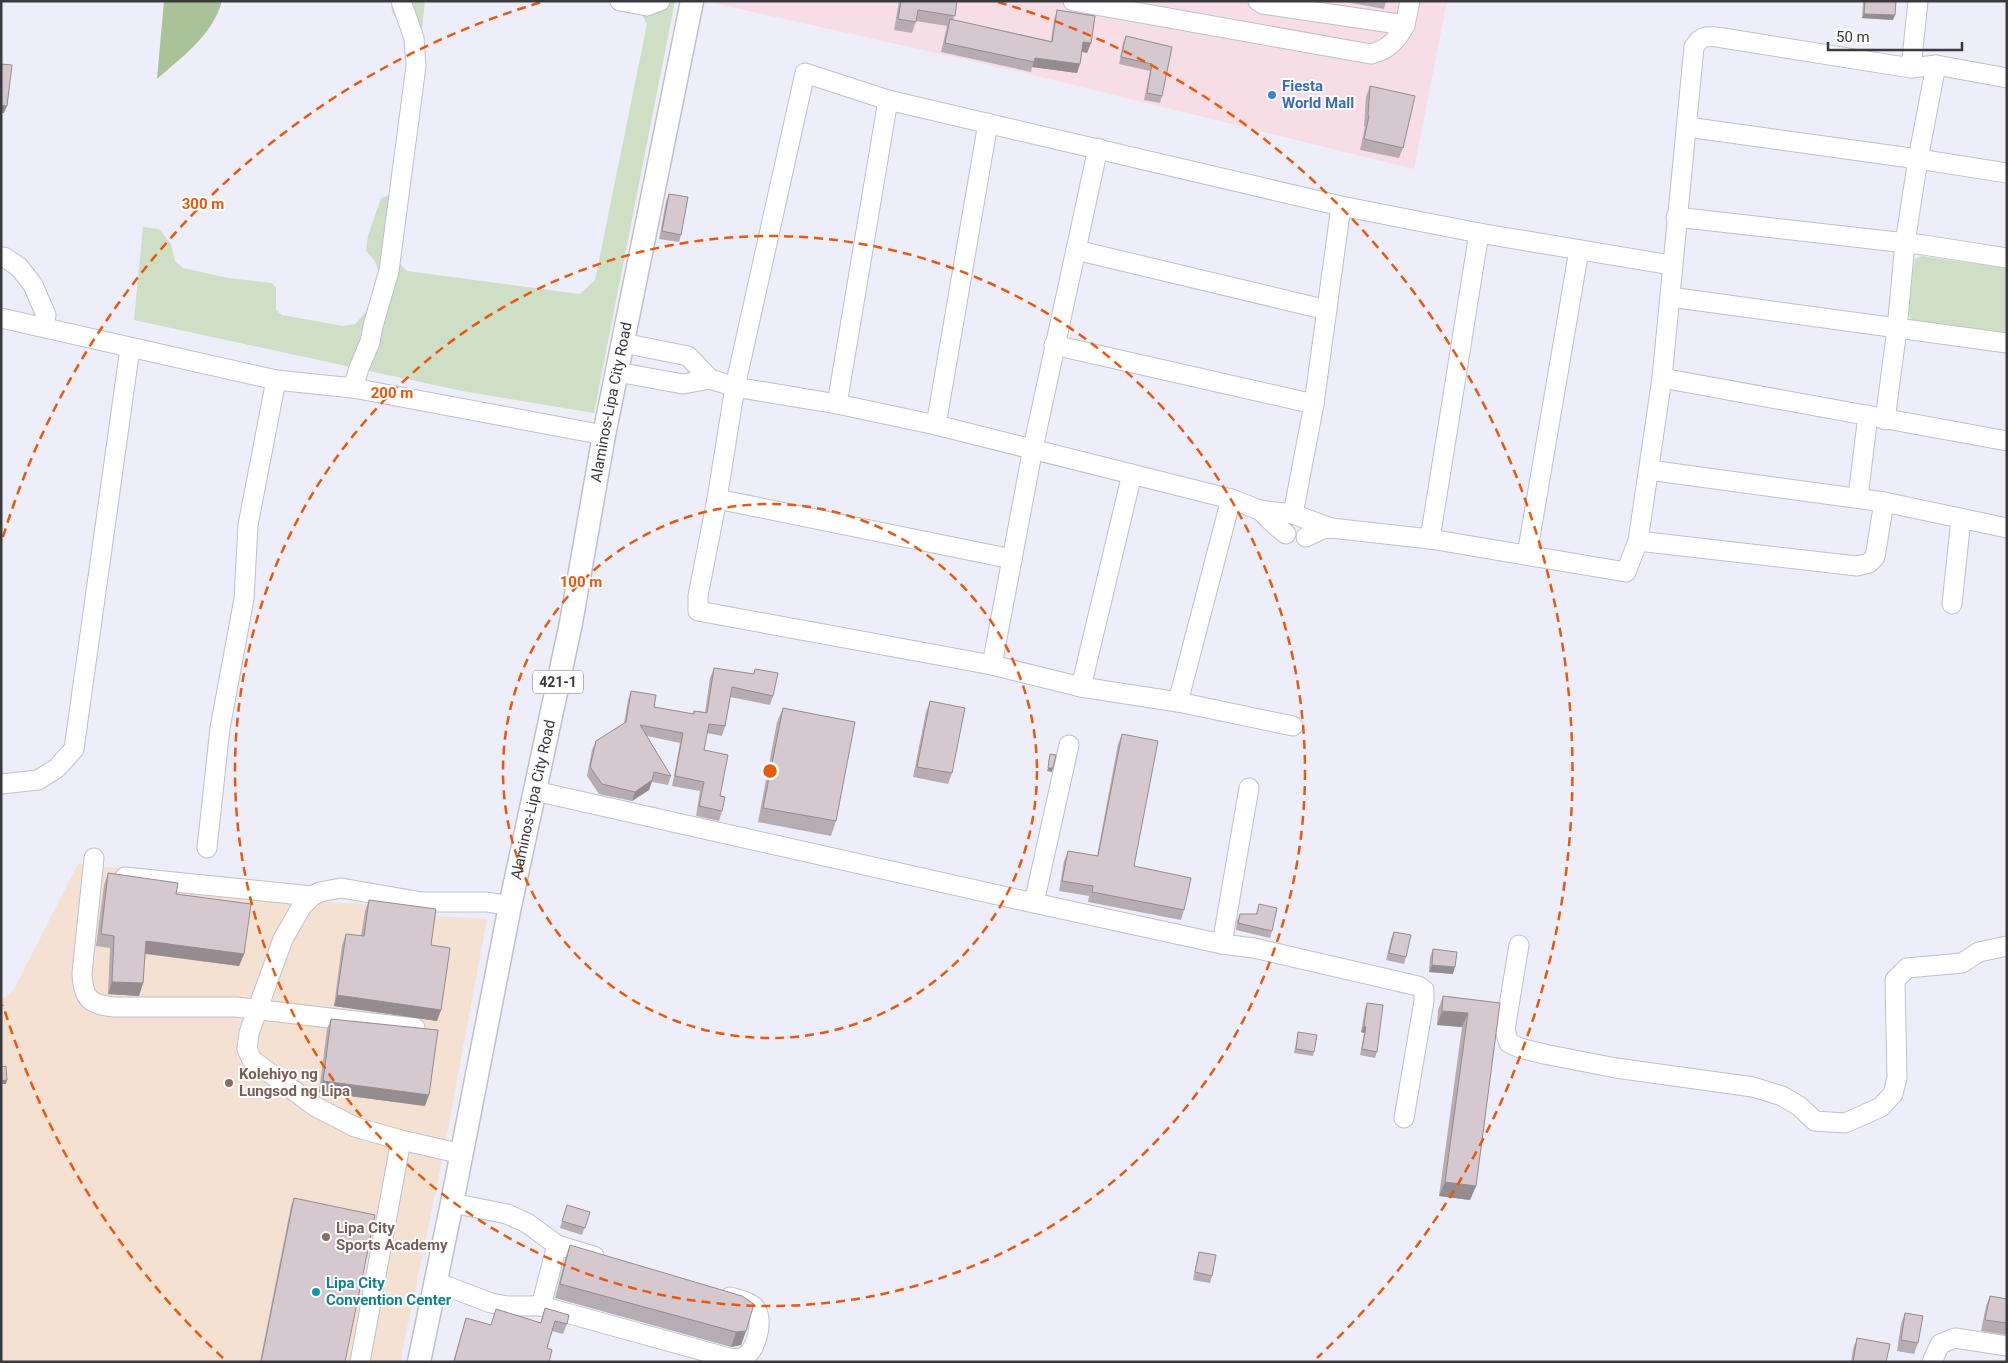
<svg xmlns="http://www.w3.org/2000/svg" width="2008" height="1363" font-family="Roboto,sans-serif">
<style>
.commercial{fill:#f6dde6}
.education{fill:#f4e1d1}
.green{fill:#cfdfc5}
.forest{fill:#a9c298}
.lines{fill:none;stroke-linecap:round;stroke-linejoin:round}
.minor-casing{stroke:#bfc0cc;stroke-width:21}
.major-casing{stroke:#bfc0cc;stroke-width:25}
.minor{stroke:#fff;stroke-width:19}
.major{stroke:#fff;stroke-width:22}
.wall{fill:#b7acb1}
.shaded-wall{fill:#958c90}
.building{fill:#d5c8ce;stroke:#958c90}
.ring{fill:none;stroke:#e8590c;stroke-width:2.5;stroke-dasharray:9 6}
.shop-dot{fill:#3f7fe0;stroke:#fff;stroke-width:2}
.education-dot{fill:#8d6e63;stroke:#fff;stroke-width:2}
.culture-dot{fill:#0f9aa8;stroke:#fff;stroke-width:2}
.labels{text-anchor:middle;dominant-baseline:central;stroke-width:4;stroke-linejoin:round;paint-order:stroke}
.shield{fill:#fff;stroke:#747478;stroke-width:1}
.shield-label{font-size:14px;font-weight:bold;fill:#39393e}
.shop-label{font-size:15px;font-weight:bold;fill:#366cbe;stroke:#fff;text-anchor:start}
.street-label{font-size:15px;fill:#39393e;stroke:#fff}
.education-label{font-size:15px;font-weight:bold;fill:#785e54;stroke:#fff;text-anchor:start}
.culture-label{font-size:15px;font-weight:bold;fill:#0d838f;stroke:#fff;text-anchor:start}
.centre{fill:#e8590c;stroke:#fff;stroke-width:2.5}
.ring-label{font-size:15px;text-anchor:middle;font-weight:bold;fill:#e8590c;stroke:#fff;stroke-width:4;stroke-linejoin:round;paint-order:stroke}
</style>
<rect width="100%" height="100%" fill="#edeefa"/>
<polygon class="commercial" points="714,1 1447,1 1414,169 1017,71 713,3"/>
<polygon class="education" points="78,864 310,889 334,903 357,903 435,916 487,919 441,1166 400,1362 1,1362 1,1000 13,991"/>
<g class="green">
<polygon points="391,1 425,1 397,261 407,271 580,294 595,280 647,24 640,11 666,1 675,1 594,413 462,391 134,320 143,227 159,229 171,244 175,261 183,268 228,278 272,283 276,288 276,310 282,315 343,326 355,324 368,310 375,292 378,270 375,261 366,251 368,236 381,198 390,195 411,57 401,26 392,12"/>
<polygon points="1922,256 2007,268 2007,334 1912,320 1906,313 1915,259"/>
</g>
<path class="forest" d="M 164,1 L 222,1 C 212,36 183,56 157,79 Z"/>
<g class="lines">
<g class="minor-casing">
<g id="minor">
<polyline points="620,1 647,6 660,1"/>
<path d="M 1073,1 L 1371,54 C 1388,50 1397,40 1405,25"/>
<polyline points="1258,1 1263,4 1405,25 1410,1"/>
<polyline points="1911,68 1918,1"/>
<polyline points="1687,127 1918,159 2007,173"/>
<polyline points="1676,217 1924,245 2007,258"/>
<polyline points="1076,250 1327,310"/>
<polyline points="4,257 19,267 33,285 46,315 44,327"/>
<polyline points="1670,297 2007,343"/>
<polyline points="1,318 276,380 353,388 604,435"/>
<polyline points="623,343 688,356 710,379"/>
<polyline points="1054,345 1314,404"/>
<path d="M 617,372 L 683,384 L 710,379 L 735,387 L 837,404 L 936,425 L 1231,499 L 1260,510 L 1293,514 L 1331,528 L 1430,539 L 1626,572 L 1638,541 L 1662,378 L 1694,47 C 1702,34 1710,36 1723,38 L 1911,68 L 1936,65 L 2007,78"/>
<polyline points="1662,378 2007,441"/>
<polyline points="353,388 359,368 370,342 373,326 389,271 416,66 414,38 401,1"/>
<polyline points="837,404 888,100"/>
<polyline points="1885,420 1897,329 1905,243 1918,159 1936,65"/>
<polyline points="936,425 988,123"/>
<polyline points="1649,470 1884,502 2007,528"/>
<polyline points="1858,497 1868,415"/>
<polyline points="717,499 1012,559"/>
<polyline points="1260,510 1275,525 1286,534"/>
<polyline points="1293,514 1314,404 1341,206"/>
<polyline points="1306,537 1323,529 1331,528"/>
<polyline points="1430,539 1479,233"/>
<polyline points="1638,541 1857,566 1869,563 1875,557 1884,502"/>
<polyline points="1527,555 1579,250"/>
<polyline points="1952,604 1961,519"/>
<polyline points="992,665 1033,448 1098,148"/>
<polyline points="1081,687 1132,474"/>
<polyline points="1178,702 1231,499"/>
<polyline points="1293,726 1178,702 1081,687 992,665 698,611 698,596 717,499 735,387 805,73 888,100 1341,206 1479,233 1671,265"/>
<polyline points="1,784 38,780 57,768 74,749 130,348"/>
<polyline points="535,791 1034,903 1222,944 1254,948 1418,986 1424,990 1424,1001 1404,1118"/>
<polyline points="207,848 220,728 244,599 248,525 276,380"/>
<path d="M 94,858 L 82,973 C 83,999 90,1005 115,1007 L 236,1007 L 415,1028"/>
<polyline points="125,877 312,896"/>
<polyline points="1034,903 1069,745"/>
<polyline points="1222,944 1249,788"/>
<polyline points="1519,945 1505,1030 1509,1043 1520,1048 1544,1054 1616,1068 1753,1087 1782,1096 1799,1106 1815,1121 1845,1123 1881,1107 1893,1094 1897,1078 1895,980 1907,968 1962,963 1979,952 2007,946"/>
<polyline points="401,1140 462,1154"/>
<polyline points="452,1203 507,1214 527,1223 557,1245 594,1256"/>
<path d="M 436,1282 L 491,1303 L 508,1306 L 541,1306 L 729,1358 C 736,1359 742,1359 748,1354 C 758,1345 765,1314 752,1305 C 746,1301 737,1299 730,1297"/>
<polyline points="541,1306 557,1245"/>
<polyline points="360,1362 401,1140 355,1127 316,1107 252,1060 247,1049 249,1033 283,939 302,906 312,896 320,892 341,888 422,902 487,902 510,906"/>
<polyline points="1932,1362 1940,1344 1955,1338 2007,1346"/>
</g>
</g>
<g class="major-casing">
<g id="major">
<path id="s1" d="M 419,1362 L 452,1203 L 510,906 L 571,623 L 604,435 L 692,1"/>
</g>
</g>
<use href="#minor" class="minor"/>
<use href="#major" class="major"/>
</g>
<g class="wall">
<polygon points="899,1 957,1 953,20 1051,41 1054,20 1057,10 1091,43 1087,53 1082,52 1077,73 1032,67 1031,72 941,52 947,26 916,21 912,33 894,30"/>
<polygon points="1340,1 1386,1 1384,9"/>
<polygon points="1863,1 1896,1 1893,20 1862,18"/>
<polygon points="1126,36 1172,47 1162,96 1160,103 1144,100 1150,71 1119,64 1123,43"/>
<polygon points="1370,86 1403,148 1399,158 1360,150 1365,127 1364,126 1366,97"/>
<polygon points="669,194 681,235 679,242 659,239 666,201"/>
<polygon points="714,668 753,674 755,669 773,696 770,705 730,697 725,726 722,736 707,733 704,750 720,796 722,811 719,821 696,816 700,791 672,786 680,743 647,736 671,776 668,785 652,782 649,790 632,801 599,794 587,776 592,750 596,741 624,723 628,700 631,691 654,707 693,714 694,711 705,712 710,678"/>
<polygon points="930,701 952,773 948,784 913,777 926,712"/>
<polygon points="783,708 836,821 831,836 758,822 777,722"/>
<polygon points="1122,734 1134,866 1184,910 1181,920 1088,902 1089,896 1059,891 1064,861 1068,851 1097,856 1118,744"/>
<polygon points="108,873 176,894 244,954 239,966 145,954 143,983 139,996 108,994 110,948 96,946 104,885"/>
<polygon points="369,900 431,945 441,1010 437,1021 334,1006 342,945 346,934 361,936 365,911"/>
<polygon points="1259,904 1272,931 1270,938 1236,930 1237,921 1240,914 1256,914"/>
<polygon points="1394,932 1406,957 1404,964 1386,960 1391,939"/>
<polygon points="1433,949 1453,974 1429,972 1430,957"/>
<polygon points="1443,996 1500,1003 1476,1186 1470,1200 1439,1196 1462,1027 1437,1025 1438,1010"/>
<polygon points="1367,1003 1377,1052 1375,1058 1360,1055 1364,1033 1361,1032 1365,1009"/>
<polygon points="331,1019 425,1106 319,1092 327,1029"/>
<polygon points="1298,1032 1314,1052 1313,1056 1294,1053"/>
<polygon points="294,1198 345,1362 260,1362 291,1206"/>
<polygon points="567,1205 590,1212 582,1235 560,1228"/>
<polygon points="570,1245 746,1331 741,1345 731,1347 555,1298 565,1259"/>
<polygon points="1199,1252 1212,1276 1210,1283 1193,1280 1197,1259"/>
<polygon points="1990,1296 2007,1299 2007,1335 1981,1331 1986,1306"/>
<polygon points="545,1308 567,1324 563,1334 552,1331 547,1348 549,1362 453,1362 466,1318 491,1325 496,1309 540,1323"/>
<polygon points="1905,1313 1918,1343 1914,1354 1897,1351 1901,1324"/>
<polygon points="1857,1338 1886,1362 1851,1362 1853,1349"/>
</g>
<g class="shaded-wall">
<polygon points="1864,14 1895,15 1893,20 1862,18"/>
<polygon points="1083,42 1091,43 1087,53 1080,51"/>
<polygon points="1035,58 1080,64 1077,73 1032,67"/>
<polygon points="1,105 7,106 4,113 1,113"/>
<polygon points="1048,768 1053,768 1052,772 1047,771"/>
<polygon points="652,780 649,790 632,801 635,792"/>
<polygon points="146,941 244,954 239,966 141,953"/>
<polygon points="1432,965 1455,967 1453,974 1429,972"/>
<polygon points="112,982 143,983 139,996 108,994"/>
<polygon points="337,995 441,1010 437,1021 334,1006"/>
<polygon points="1442,1011 1468,1013 1462,1027 1437,1025"/>
<polygon points="1364,1026 1366,1027 1364,1033 1361,1032"/>
<polygon points="7,1080 6,1084 1,1084 1,1081"/>
<polygon points="323,1081 429,1095 425,1106 319,1092"/>
<polygon points="1445,1182 1476,1186 1470,1200 1439,1196"/>
<polygon points="746,1331 741,1345 731,1347 736,1332"/>
</g>
<g class="building">
<polygon points="901,1 957,1 955,16 918,10 916,22 898,19"/>
<polygon points="1865,1 1896,1 1895,15 1864,14"/>
<polygon points="1057,10 1095,16 1091,43 1083,42 1080,64 1035,58 1034,62 945,43 950,19 1052,42"/>
<polygon points="1126,36 1172,47 1162,96 1147,93 1152,64 1121,57"/>
<polygon points="1,64 12,65 7,106 1,105"/>
<polygon points="1370,86 1415,96 1403,148 1364,139 1369,116 1368,115"/>
<polygon points="669,194 688,197 681,235 662,231"/>
<polygon points="714,668 754,674 755,669 778,673 773,696 732,687 725,726 709,724 704,750 728,755 720,796 725,797 722,811 699,806 704,782 675,776 683,733 640,725 671,776 654,772 652,780 635,792 602,784 590,767 596,741 626,722 631,691 656,695 654,707 694,714 694,711 707,713"/>
<polygon points="930,701 965,708 952,773 917,767"/>
<polygon points="783,708 855,722 836,821 763,808"/>
<polygon points="1122,734 1158,741 1134,866 1191,878 1184,910 1092,892 1093,886 1062,881 1068,851 1098,856"/>
<polygon points="1050,754 1056,755 1053,768 1048,768"/>
<polygon points="108,873 178,883 176,894 251,904 244,954 146,941 143,983 112,982 114,936 101,934"/>
<polygon points="369,900 436,909 431,945 450,948 441,1010 337,995 346,934 364,936"/>
<polygon points="1259,904 1277,908 1272,931 1238,923 1240,914 1257,914"/>
<polygon points="1394,932 1411,935 1406,957 1389,953"/>
<polygon points="1433,949 1457,952 1455,967 1432,965"/>
<polygon points="1443,996 1500,1003 1476,1186 1445,1182 1468,1013 1442,1011"/>
<polygon points="1367,1003 1383,1005 1377,1052 1362,1049 1366,1027 1364,1026"/>
<polygon points="331,1019 438,1030 429,1095 323,1081"/>
<polygon points="1298,1032 1317,1035 1314,1052 1296,1049"/>
<polygon points="6,1066 7,1080 1,1081 1,1067"/>
<polygon points="294,1198 375,1215 345,1362 261,1362"/>
<polygon points="567,1205 590,1212 585,1228 562,1221"/>
<polygon points="570,1245 742,1296 754,1304 746,1331 736,1332 560,1284"/>
<polygon points="1199,1252 1216,1255 1212,1276 1195,1272"/>
<polygon points="1990,1296 2007,1299 2007,1323 1985,1320"/>
<polygon points="545,1308 569,1315 567,1324 555,1321 547,1348 552,1350 549,1362 454,1362 466,1318 491,1325 496,1309 541,1323"/>
<polygon points="1905,1313 1923,1316 1918,1343 1901,1340"/>
<polygon points="1857,1338 1890,1344 1886,1362 1853,1362"/>
</g>
<g class="ring">
<circle cx="770" cy="771" r="267"/>
<circle cx="770" cy="771" r="535"/>
<path d="M223 1358A802 802 0 0 1 3 1005M3 537A802 802 0 0 1 542 2M998 2A802 802 0 0 1 1317 1358"/>
</g>
<circle class="shop-dot" cx="1272" cy="95" r="5"/>
<g class="education-dot">
<circle cx="229" cy="1083" r="5"/>
<circle cx="326" cy="1237" r="5"/>
</g>
<circle class="culture-dot" cx="316" cy="1292" r="5"/>
<g class="labels">
<rect class="shield" x="533" y="670.5" width="50" height="23" rx="4"/>
<g class="shield-label">
<text x="558" y="682">421-1</text>
</g>
<g class="shop-label">
<text x="1282" y="86">Fiesta<tspan x="1282" dy="17">World Mall</tspan></text>
</g>
<g class="street-label">
<text stroke="none"><textPath href="#s1" startOffset="979">Alaminos-Lipa City Road</textPath></text>
<text stroke="none"><textPath href="#s1" startOffset="574">Alaminos-Lipa City Road</textPath></text>
</g>
<g class="education-label">
<text x="239" y="1074">Kolehiyo ng<tspan x="239" dy="17">Lungsod ng Lipa</tspan></text>
<text x="336" y="1228">Lipa City<tspan x="336" dy="17">Sports Academy</tspan></text>
</g>
<g class="culture-label">
<text x="326" y="1283">Lipa City<tspan x="326" dy="17">Convention Center</tspan></text>
</g>
</g>
<circle cx="770" cy="771" r="8" class="centre"/>
<g class="ring-label">
<text x="203" y="209">300 m</text>
<text x="392" y="398">200 m</text>
<text x="581" y="587">100 m</text>
</g>
<rect width="2008" height="1363" fill="none" stroke="#39393e" stroke-width="5"/>
<path d="M1828 42v8h134v-8" fill="none" stroke="#39393e" stroke-width="2.5"/>
<text x="1836" y="42" font-size="15" fill="#39393e" stroke="#ffffff" stroke-width="4" paint-order="stroke">50 m</text>
</svg>
